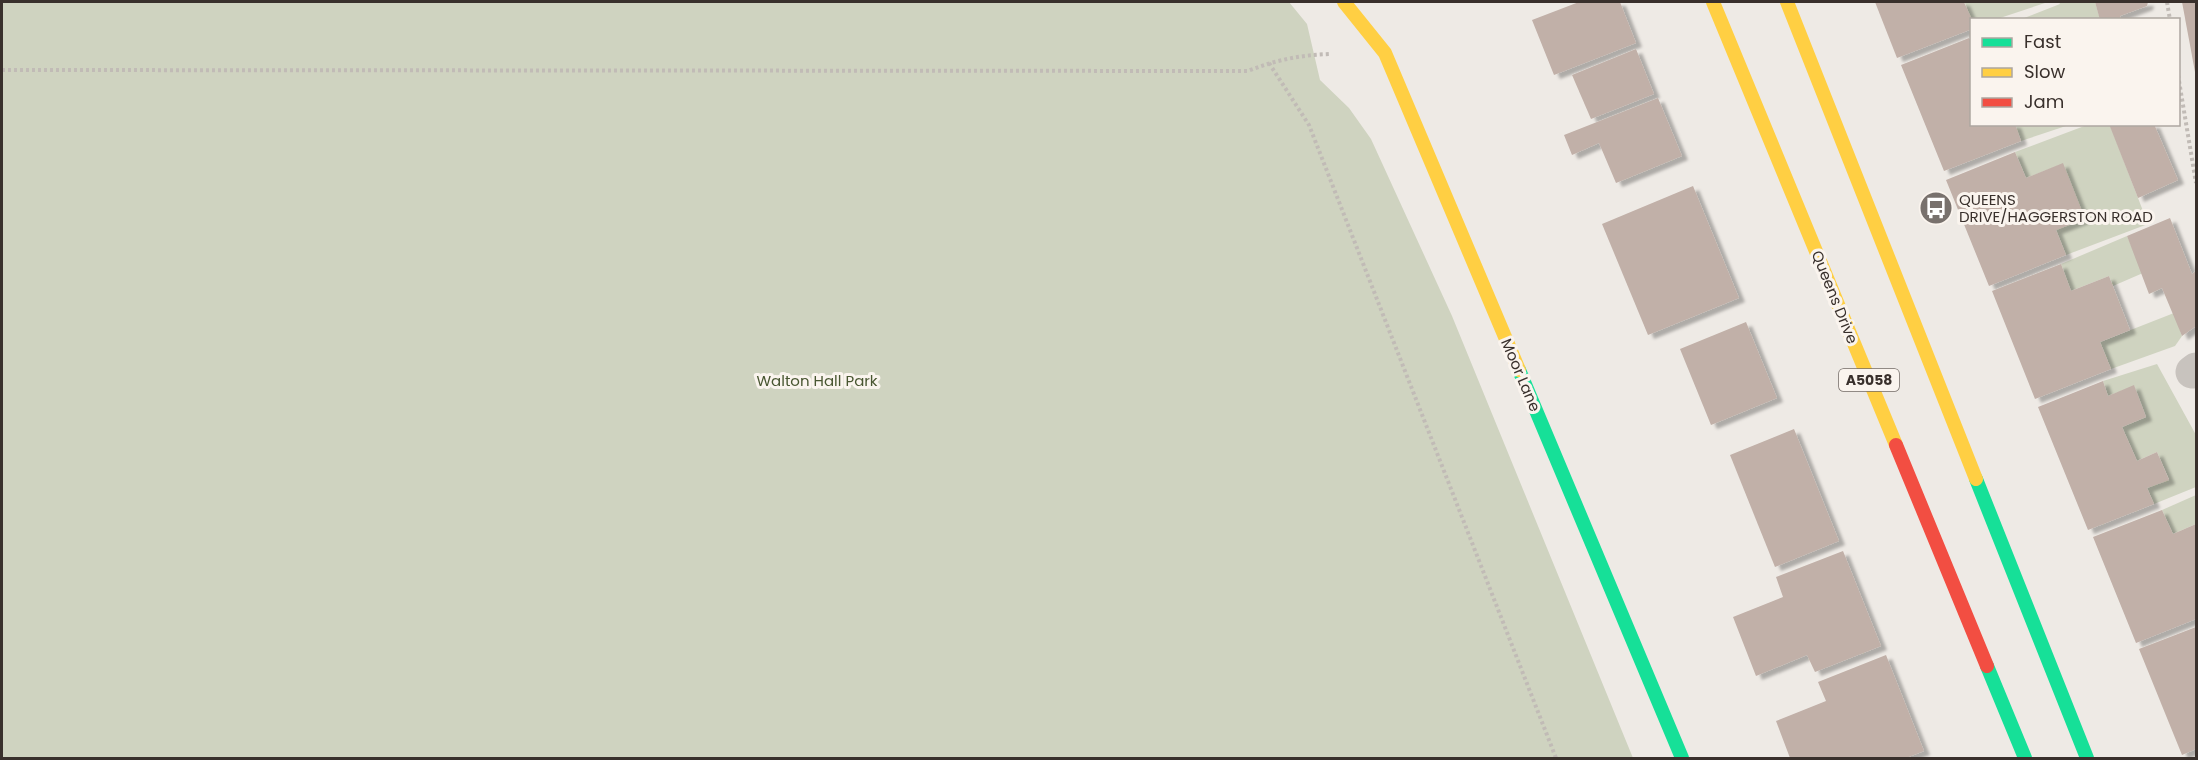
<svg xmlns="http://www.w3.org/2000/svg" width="2198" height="760" font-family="Poppins,sans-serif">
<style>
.green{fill:#cfd3c0}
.building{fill:#c1b0a8;filter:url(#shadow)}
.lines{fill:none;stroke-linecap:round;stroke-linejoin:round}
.path{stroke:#c1bbb6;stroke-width:4;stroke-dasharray:3 3;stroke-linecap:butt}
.street{stroke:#c8c3be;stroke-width:33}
.fast{stroke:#16e098;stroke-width:14}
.slow{stroke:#ffcf43;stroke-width:14}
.jam{stroke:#f24e42;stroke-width:14}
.labels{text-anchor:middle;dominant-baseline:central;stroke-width:6;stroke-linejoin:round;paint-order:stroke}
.shield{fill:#faf4ee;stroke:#736b66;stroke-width:1.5}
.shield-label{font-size:14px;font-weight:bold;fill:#39302c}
.poi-label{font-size:15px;fill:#39302c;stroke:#faf4ee;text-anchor:start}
.street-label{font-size:15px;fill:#39302c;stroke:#faf4ee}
.park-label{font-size:15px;fill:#485631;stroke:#faf4ee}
</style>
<defs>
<filter id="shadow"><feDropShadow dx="6" dy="4" stdDeviation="1.5" flood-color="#0004"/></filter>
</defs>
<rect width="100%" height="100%" fill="#eeeae5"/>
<g class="green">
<polygon points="2,2 1289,2 1307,24 1320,80 1349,108 1371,139 1452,316 1633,758 2,758"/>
<polygon points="1967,2 2048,2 1997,19 1971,20 1965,3"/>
<polygon points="2059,2 2095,2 2100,19 2019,20 2060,4"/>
<polygon points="2015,125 2069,125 2021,141"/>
<polygon points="2087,125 2110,125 2148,224 2066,255 2056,230 2062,164 2026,178 2015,152"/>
<polygon points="2127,236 2143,273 2113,286 2109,276 2071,291 2061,264"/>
<polygon points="2174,313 2182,336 2175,346 2111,369 2100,342"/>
<polygon points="2157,364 2196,435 2196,487 2154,504 2147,488 2169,479 2157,452 2137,461 2122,427 2146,417 2134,386 2108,396 2103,381"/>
<polygon points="2196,495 2196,524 2173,534 2162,510"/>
</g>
<g class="building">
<polygon points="1579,2 1620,2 1636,43 1554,75 1532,20"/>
<polygon points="1875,2 1964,2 1972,20 1972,29 1897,58"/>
<polygon points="2095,2 2148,2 2147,6 2120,16 2121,20 2100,20"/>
<polygon points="2182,2 2196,2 2196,72 2195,72"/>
<polygon points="1969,38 1972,43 1972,124 2015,124 2021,141 1944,171 1901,65"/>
<polygon points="1636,49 1654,94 1591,119 1572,75"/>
<polygon points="1658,98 1682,156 1616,183 1599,143 1572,155 1564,135"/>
<polygon points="2109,124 2154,124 2178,180 2138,198"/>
<polygon points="2015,152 2026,178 2063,163 2085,219 2056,230 2066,255 1989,286 1946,180"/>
<polygon points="1693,186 1739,298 1648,335 1602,224"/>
<polygon points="2170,218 2192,274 2196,271 2196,326 2182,336 2162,288 2149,294 2127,236"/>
<polygon points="2061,264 2071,291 2109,276 2130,330 2100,342 2111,369 2035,399 1992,291"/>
<polygon points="1746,322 1777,398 1711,425 1680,349"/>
<polygon points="2103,381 2108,396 2134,385 2146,417 2122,427 2137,461 2157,452 2169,480 2147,488 2154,504 2088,530 2038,407"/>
<polygon points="1794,429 1839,541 1775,567 1730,455"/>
<polygon points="2162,510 2173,534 2196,524 2196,619 2136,643 2093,537"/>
<polygon points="1843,551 1881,646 1815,672 1807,655 1756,676 1733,617 1783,597 1776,577"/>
<polygon points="2196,627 2196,749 2182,755 2139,649"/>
<polygon points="1886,655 1924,751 1906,758 1790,758 1776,721 1826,701 1818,682"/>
</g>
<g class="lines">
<g class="path">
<polyline points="2167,2 2170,20"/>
<polyline points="1269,63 1309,125 1556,758"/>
<path d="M 2,70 L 1248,71 C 1275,60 1301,55 1330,54"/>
<polyline points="2178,75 2196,183"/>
</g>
<polyline class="street" points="2192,372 2196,369"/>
<g class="fast">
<polyline points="1519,370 1682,758"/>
<polyline points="1976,479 2087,758"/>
<polyline points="1987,666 2025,758"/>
</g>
<g class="slow">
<polyline points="1344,2 1385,53 1519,370"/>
<polyline points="1713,2 1896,445"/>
<polyline points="1787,2 1976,479"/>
</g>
<polyline class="jam" points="1896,445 1987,666"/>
</g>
<defs>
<g id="bus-disc" transform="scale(1.725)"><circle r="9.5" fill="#78716d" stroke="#faf4ee"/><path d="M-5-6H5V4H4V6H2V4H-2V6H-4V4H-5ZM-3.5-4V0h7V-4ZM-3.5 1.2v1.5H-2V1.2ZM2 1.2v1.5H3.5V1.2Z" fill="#fff"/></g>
</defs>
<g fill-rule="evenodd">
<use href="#bus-disc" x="1936" y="208"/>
</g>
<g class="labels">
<rect class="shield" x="1839" y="369" width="60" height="22" rx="4.5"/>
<g class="shield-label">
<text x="1869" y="380">A5058</text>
</g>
<g class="poi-label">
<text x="1959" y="199">QUEENS<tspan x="1959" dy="17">DRIVE/HAGGERSTON ROAD</tspan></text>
</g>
<g class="street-label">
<text transform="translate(1835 297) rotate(68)">Queens Drive</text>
<text transform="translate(1521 375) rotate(67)">Moor Lane</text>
</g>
<g class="park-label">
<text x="817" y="380">Walton Hall Park</text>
</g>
</g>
<rect width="2198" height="760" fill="none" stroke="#39302c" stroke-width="6"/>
<rect x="1970" y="18" width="210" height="108" fill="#faf4ee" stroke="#ada6a0" stroke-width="1.5"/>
<rect x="1982" y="38" width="30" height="9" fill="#16e098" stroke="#ada6a0" stroke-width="1.5"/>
<text x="2024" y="48" font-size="18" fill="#39302c">Fast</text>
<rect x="1982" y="68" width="30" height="9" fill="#ffcf43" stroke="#ada6a0" stroke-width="1.5"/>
<text x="2024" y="78" font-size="18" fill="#39302c">Slow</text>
<rect x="1982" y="98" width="30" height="9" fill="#f24e42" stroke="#ada6a0" stroke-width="1.5"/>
<text x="2024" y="108" font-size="18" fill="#39302c">Jam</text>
</svg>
